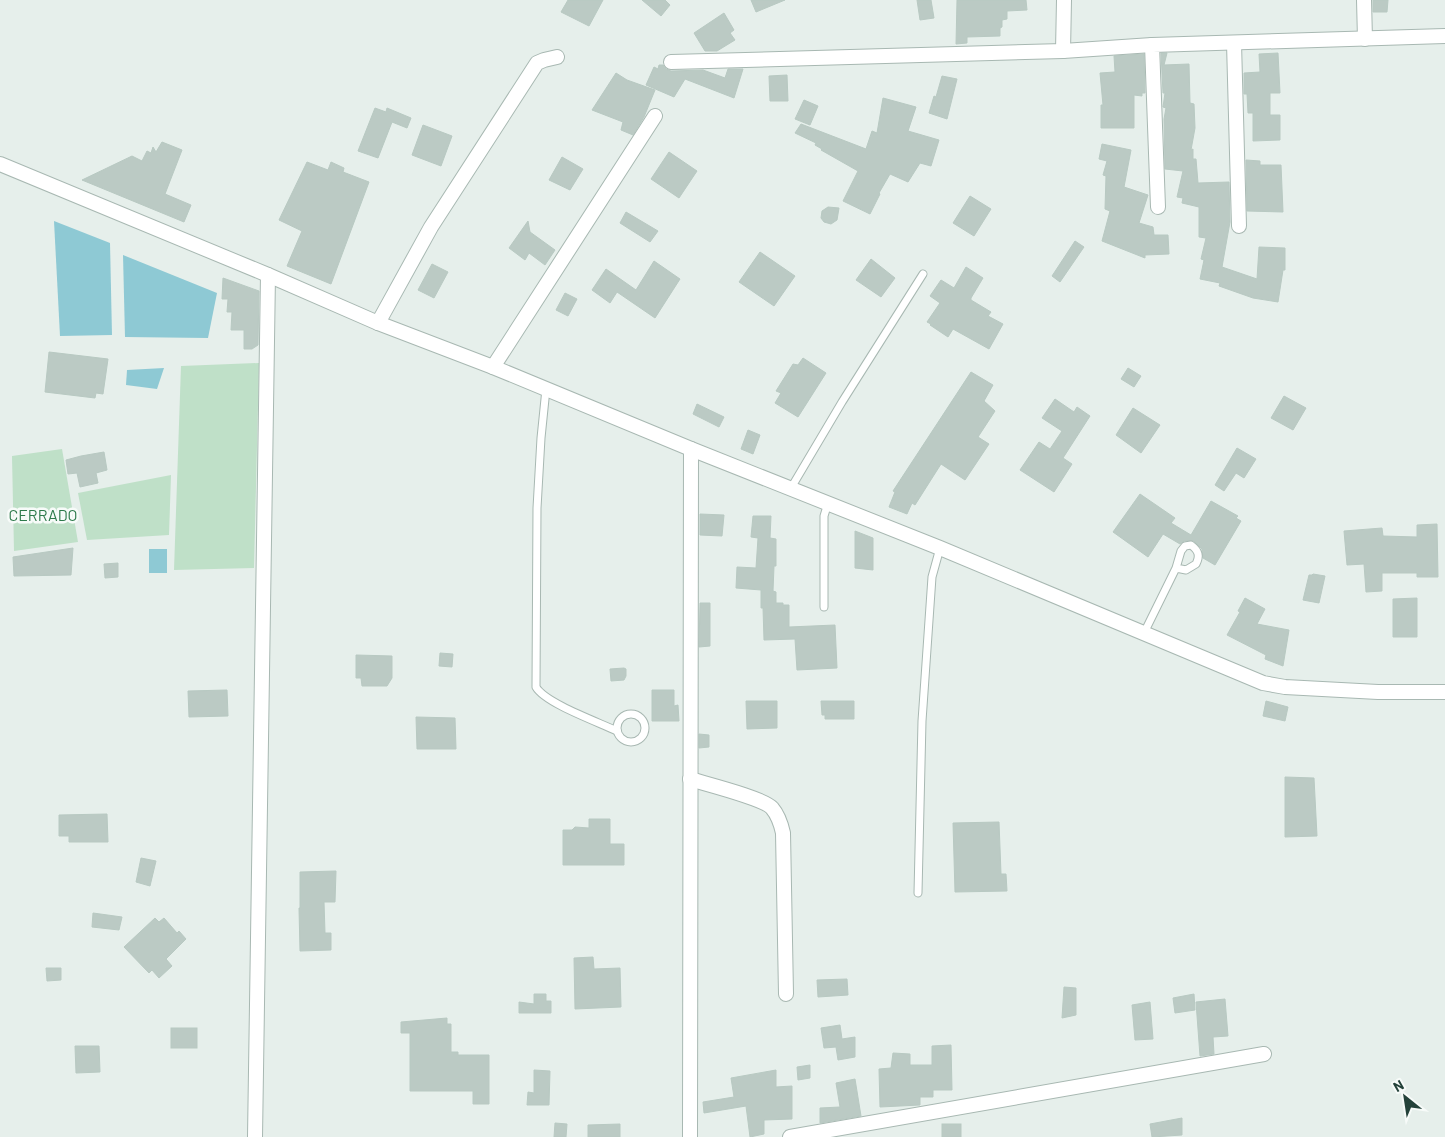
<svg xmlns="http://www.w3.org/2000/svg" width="1445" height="1137" font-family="Barlow,sans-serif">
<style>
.green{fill:#bfe0c8}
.water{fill:#8ec9d4}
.building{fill:#bbcac4;stroke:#b8c9c2}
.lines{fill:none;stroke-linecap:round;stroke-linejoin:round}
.service-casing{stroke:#a8b8b2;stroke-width:9}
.minor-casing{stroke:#a8b8b2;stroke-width:16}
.service{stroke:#fff;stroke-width:7}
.minor{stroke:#fff;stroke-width:14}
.labels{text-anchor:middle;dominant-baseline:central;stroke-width:5;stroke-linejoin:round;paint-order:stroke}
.park-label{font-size:16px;fill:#2d7a4b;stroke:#f7fbf9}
</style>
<rect width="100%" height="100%" fill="#e6efeb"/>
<g class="green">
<polygon points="259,363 254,568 174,570 181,366"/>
<polygon points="62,449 78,542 14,551 12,456"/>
<polygon points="171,475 169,535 87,540 78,493"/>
</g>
<g class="water">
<polygon points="54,221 110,243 112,335 60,336"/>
<polygon points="123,255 217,293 208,338 125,337"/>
<polygon points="164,368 157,389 126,385 127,370"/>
<rect x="149" y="549" width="18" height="24"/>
</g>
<g class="building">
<polygon points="568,0 603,0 589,26 561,12"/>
<polygon points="642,0 665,0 670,5 661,16"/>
<polygon points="751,0 785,0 756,12"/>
<polygon points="917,0 931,0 934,18 920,20"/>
<polygon points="957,0 1026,0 1027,10 1007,11 1007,19 1002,20 1002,27 1000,28 1000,36 967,37 967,43 956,44"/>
<polygon points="1373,0 1388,0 1387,12 1373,12"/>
<polygon points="724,13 734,30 730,33 735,40 717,51 705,51 694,33"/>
<polygon points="1161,53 1167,53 1164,65 1189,64 1190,103 1194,104 1195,128 1191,150 1193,149 1193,159 1196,159 1198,183 1229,182 1230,222 1222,267 1257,279 1259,247 1285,248 1285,270 1283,270 1278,302 1253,298 1219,286 1220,283 1200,279 1204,260 1201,259 1206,238 1199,237 1199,207 1182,203 1183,198 1177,197 1183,171 1165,169 1164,119 1166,108 1163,107 1165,93 1163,93"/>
<polygon points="1278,53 1280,93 1270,93 1270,115 1280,115 1280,140 1253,141 1253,113 1248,113 1247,94 1244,94 1244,73 1260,72 1259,54"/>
<polygon points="1144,54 1145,93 1142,93 1142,96 1134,95 1134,128 1101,128 1101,105 1103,105 1100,73 1115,72 1114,56"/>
<polygon points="659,65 663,65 666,69 671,71 703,70 725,78 728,69 743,69 734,98 685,79 674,97 646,85 654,67 658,69"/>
<polygon points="616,73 627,80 655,90 644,117 633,135 621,130 623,122 592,110"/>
<polygon points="787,75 788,101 770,101 769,76"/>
<polygon points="942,76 957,79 947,119 929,113 934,96 936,97"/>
<polygon points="883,98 916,107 908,131 939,140 931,166 920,163 908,182 890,174 879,193 880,194 870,214 843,201 858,171 821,150 822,149 815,145 816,143 795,133 801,124 866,149 872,131 877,133"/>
<polygon points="804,100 818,106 810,125 795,119"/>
<polygon points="375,108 386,112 387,108 411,118 407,128 392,122 378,158 358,151"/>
<polygon points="423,125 452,136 441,166 412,155"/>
<polygon points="162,142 182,150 165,194 191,205 184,222 82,180 132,156 142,161 147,151 151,153 153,147 156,152"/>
<polygon points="1102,144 1131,150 1124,187 1148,195 1139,223 1153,227 1154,235 1168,235 1169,254 1145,255 1145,258 1102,241 1110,211 1105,209 1106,176 1103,175 1107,161 1099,159"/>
<polygon points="669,152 697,171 679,198 651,179"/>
<polygon points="562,157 583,169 570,190 549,180"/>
<polygon points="1246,160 1260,161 1260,165 1281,165 1283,212 1247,211"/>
<polygon points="307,162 328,170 331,162 344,168 343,172 369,182 331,284 287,266 302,231 279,220"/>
<polygon points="970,196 991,209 974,236 953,223"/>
<polygon points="828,207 839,208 837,220 831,224 824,222 821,218 822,211"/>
<polygon points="626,212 658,231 650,242 620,223"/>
<polygon points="528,221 530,232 555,250 545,265 529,253 525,260 509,248"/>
<polygon points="1075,241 1084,247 1060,282 1052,276"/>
<polygon points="760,252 795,276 774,306 739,282"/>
<polygon points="871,259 895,278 881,297 856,280"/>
<polygon points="654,261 680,279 655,318 617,292 610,303 592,290 606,269 636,290"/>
<polygon points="432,264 448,272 434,298 418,290"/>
<polygon points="966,267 983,278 971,298 971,300 991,312 988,316 1003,324 989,349 953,329 948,337 930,325 931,324 927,322 940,303 930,296 941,280 954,288"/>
<polygon points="223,278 259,291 258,345 252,349 244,349 244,330 231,330 232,312 227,312 228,299 222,299"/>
<polygon points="565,293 577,299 568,316 556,310"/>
<polygon points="49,352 108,359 103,394 96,393 95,398 45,392"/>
<polygon points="803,358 826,373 798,417 775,403 781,393 776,391 793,364 798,365"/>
<polygon points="1128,368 1141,376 1134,387 1121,379"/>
<polygon points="971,372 993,385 984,401 995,411 978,437 989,444 965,480 941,464 915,505 912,503 907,514 889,507 895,492 893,491"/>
<polygon points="1284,396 1306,408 1293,430 1271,418"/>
<polygon points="1055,399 1074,412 1077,407 1090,416 1063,458 1072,464 1054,492 1020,470 1039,442 1050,449 1062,431 1042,418"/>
<polygon points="697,404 724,417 719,427 693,414"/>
<polygon points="1133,408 1160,425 1141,453 1116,435"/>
<polygon points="748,430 760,435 753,454 741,449"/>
<polygon points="1237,448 1256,459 1244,478 1236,473 1224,491 1215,485"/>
<polygon points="104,452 107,470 96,473 98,483 80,487 77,473 68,474 66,460 81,456"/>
<polygon points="1140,494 1175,518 1171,523 1191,535 1211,501 1238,516 1236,518 1241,521 1215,565 1203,558 1202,549 1194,541 1184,541 1180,544 1163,534 1148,557 1113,532"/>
<polygon points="700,514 724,515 722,536 700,535"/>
<polygon points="753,516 771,516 770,538 776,539 776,566 774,566 773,591 776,592 776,603 783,603 783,605 789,605 789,627 835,625 837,668 797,670 795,639 764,640 763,608 761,608 761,590 736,588 737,567 756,568 758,538 751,537"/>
<polygon points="1437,524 1438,577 1417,577 1417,573 1382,573 1382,591 1366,592 1364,564 1347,565 1344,531 1382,528 1383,536 1417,537 1417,525"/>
<polygon points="855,531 873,538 873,570 855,568"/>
<polygon points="73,548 71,575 14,576 13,557"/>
<polygon points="118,563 118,577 105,578 104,564"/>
<polygon points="1313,574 1325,576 1319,603 1303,600 1309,575 1312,575"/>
<polygon points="1245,598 1265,609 1257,624 1289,630 1283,666 1265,659 1266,655 1227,635 1240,612 1238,611"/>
<polygon points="1417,598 1417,637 1393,637 1393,599"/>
<polygon points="700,603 710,603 710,646 699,647"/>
<polygon points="440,653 453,654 452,667 439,666"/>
<polygon points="356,655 392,656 392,678 387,686 362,686 361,678 356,678"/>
<polygon points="624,668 626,669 626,676 624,680 611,681 610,669"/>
<polygon points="227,690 228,716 189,717 188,691"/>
<polygon points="652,690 674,690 674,706 678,705 679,721 652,721"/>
<polygon points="746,701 777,701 777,728 747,729"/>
<polygon points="821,701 854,701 854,719 825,719 825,715 822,715"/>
<polygon points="1266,701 1288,707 1285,721 1263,716"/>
<polygon points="416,717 455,718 456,749 417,749"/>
<polygon points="699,734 709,735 709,747 699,748"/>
<polygon points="1285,777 1314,778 1317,836 1285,837"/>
<polygon points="107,814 108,842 69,842 69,836 59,836 59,815"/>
<polygon points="589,819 610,819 610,844 624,844 624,865 563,865 563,830 572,830 575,827 589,828"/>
<polygon points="999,822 1001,874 1006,874 1007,891 955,892 953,823"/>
<polygon points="141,858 156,861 150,886 136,882"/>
<polygon points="336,871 335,902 324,902 325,933 331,933 331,950 300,951 299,908 300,908 300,872"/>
<polygon points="93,913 122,917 119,930 92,927"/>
<polygon points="155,918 159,922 164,918 177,933 179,931 186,939 166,959 172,966 159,978 152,970 149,973 124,947"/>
<polygon points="593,957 594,969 620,968 621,1007 575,1009 574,958"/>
<polygon points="46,968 61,968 61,980 47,981"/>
<polygon points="847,979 848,995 818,997 817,980"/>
<polygon points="1064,987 1076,988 1076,1015 1062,1018"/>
<polygon points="534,994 546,994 546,1001 551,1001 551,1013 519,1013 519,1002 534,1004"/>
<polygon points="1194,994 1195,1010 1175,1013 1173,998"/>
<polygon points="1225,999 1228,1036 1213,1037 1214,1054 1200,1056 1196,1002"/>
<polygon points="1150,1002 1153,1039 1135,1040 1132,1005"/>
<polygon points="447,1018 447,1024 451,1024 451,1052 458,1052 458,1055 489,1055 489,1104 473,1104 473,1091 410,1091 410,1033 401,1033 401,1022"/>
<polygon points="840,1025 842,1039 855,1037 855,1057 838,1060 836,1047 824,1048 821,1028"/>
<rect x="171" y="1028" width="26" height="20"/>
<polygon points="951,1045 952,1090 933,1090 933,1097 920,1097 920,1105 880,1107 879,1069 891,1068 893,1053 910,1054 910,1065 932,1065 932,1046"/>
<polygon points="75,1046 99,1046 100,1072 76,1073"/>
<polygon points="810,1065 810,1078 798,1080 797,1067"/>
<polygon points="534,1070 550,1071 549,1105 527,1105 528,1092 534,1093"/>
<polygon points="776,1070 776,1087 792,1086 792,1119 764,1120 764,1134 750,1137 746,1106 704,1113 703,1102 734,1097 731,1078"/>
<polygon points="855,1079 861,1116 820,1123 820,1108 840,1107 836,1083"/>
<polygon points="1182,1118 1182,1135 1152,1137 1150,1124"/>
<polygon points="555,1123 567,1124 566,1137 554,1137"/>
<polygon points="620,1124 620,1137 588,1137 588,1125"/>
<rect x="942" y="1124" width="19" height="13"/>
</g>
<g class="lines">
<g class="service-casing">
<g id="service">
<path d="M 546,389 L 541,438 L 537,508 L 536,687 C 545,703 598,722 617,731"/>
<polyline points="791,488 842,402 923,274"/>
<polyline points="824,607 824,516 828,503"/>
<path d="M 1144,633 L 1176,568 L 1181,551 L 1185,546 L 1191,545 C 1199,551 1200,556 1196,564 L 1186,570 L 1176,568"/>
<circle cx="631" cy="728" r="14"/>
<polyline points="918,893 922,721 932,577 940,548"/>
</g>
</g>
<g class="minor-casing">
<g id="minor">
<polyline points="1364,0 1365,39"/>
<polyline points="1234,43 1239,226"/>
<polyline points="1063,51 1064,0"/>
<polyline points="671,62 1063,51 1152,45"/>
<polyline points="0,164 268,275 378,323 493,367 691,449 940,548 1263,683 1285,687 1378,692 1445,692"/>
<polyline points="1158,207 1152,45 1445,36"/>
<polyline points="378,323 431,227 537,63 544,60 557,57"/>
<polyline points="493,367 655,116"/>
<path d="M 690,779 C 706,784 763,798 772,808 C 778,815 781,824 783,833 L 786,994"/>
<polyline points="255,1137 268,275"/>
<polyline points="690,1137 691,449"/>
<polyline points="790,1137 1264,1054"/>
</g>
</g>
<use href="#service" class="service"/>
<use href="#minor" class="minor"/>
</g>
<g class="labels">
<g class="park-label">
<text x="43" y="514">CERRADO</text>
</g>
</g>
<g transform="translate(1405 1097) rotate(330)" stroke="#f7fbf9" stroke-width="4" paint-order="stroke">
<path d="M0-4L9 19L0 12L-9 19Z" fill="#24423a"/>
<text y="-8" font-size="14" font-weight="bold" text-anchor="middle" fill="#24423a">N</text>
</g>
</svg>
